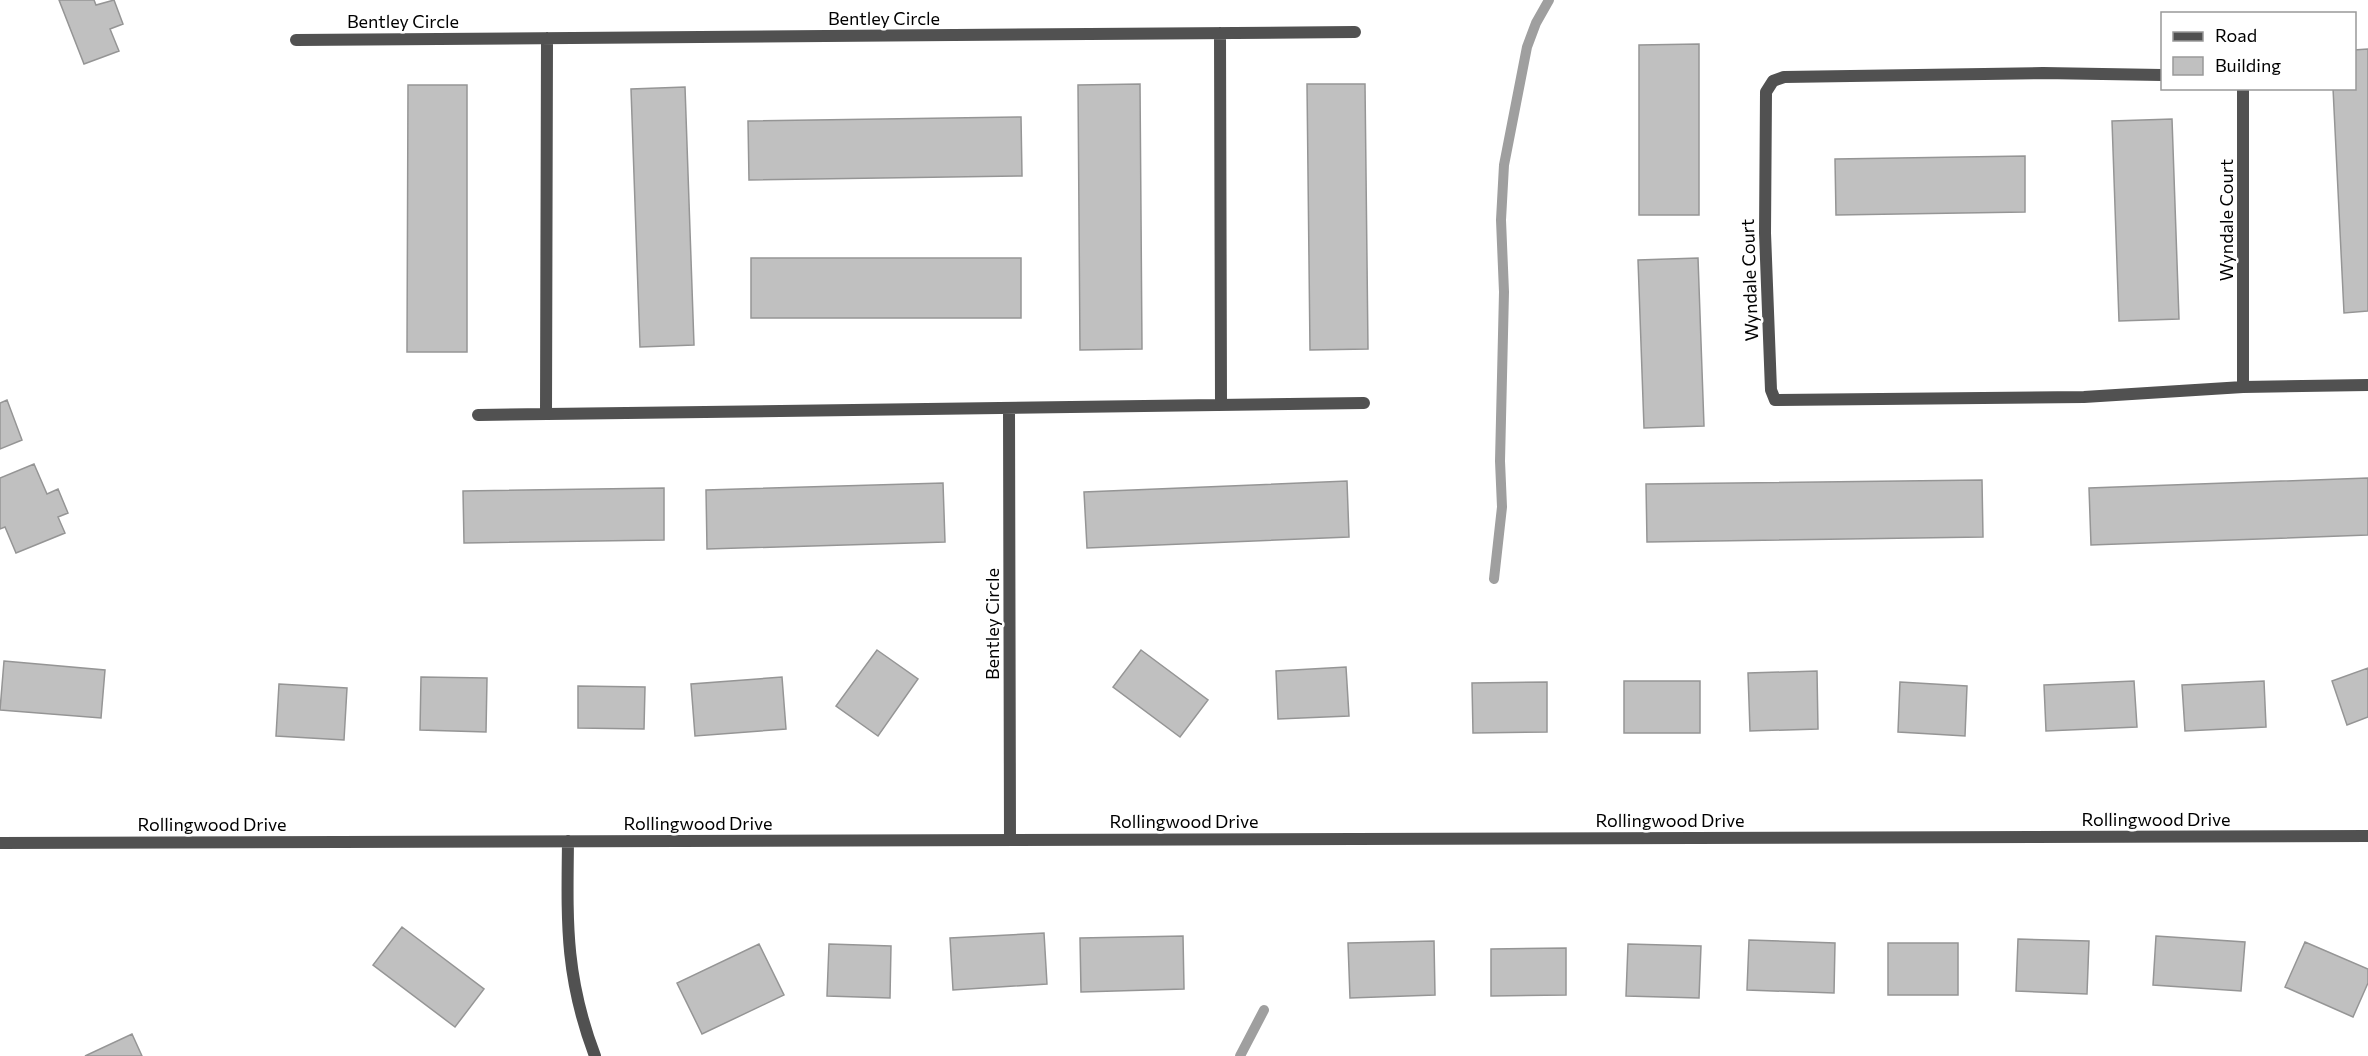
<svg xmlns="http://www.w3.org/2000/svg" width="2368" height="1056" viewBox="0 0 2368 1056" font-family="Commissioner,sans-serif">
	<rect width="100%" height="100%" fill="#fff"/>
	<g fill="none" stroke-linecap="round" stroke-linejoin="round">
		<!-- stream -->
		<path stroke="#9f9f9f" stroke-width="10" d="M 1494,579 L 1502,507 L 1500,461 L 1504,292 L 1501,220 L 1504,165 L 1527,47 L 1536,23 L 1549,0
			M 1240,1056 L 1264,1010"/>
	</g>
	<!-- building -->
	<path fill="#c0c0c0" stroke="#959595" stroke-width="1.5" d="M 59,0 L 94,0 L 96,5 L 114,0 L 123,24 L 110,29 L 119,51 L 84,64 Z
		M 1699,44 L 1699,215 L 1639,215 L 1639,45 Z
		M 2368,49 L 2368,311 L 2344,313 L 2333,88 L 2354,88 L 2354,50 Z
		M 1140,84 L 1142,349 L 1080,350 L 1078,85 Z
		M 1307,84 L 1365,84 L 1368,349 L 1310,350 Z
		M 408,85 L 467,85 L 467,352 L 407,352 Z
		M 685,87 L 694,345 L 640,347 L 631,89 Z
		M 1021,117 L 1022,176 L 749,180 L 748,121 Z
		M 2172,119 L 2179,319 L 2119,321 L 2112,121 Z
		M 2025,156 L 2025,212 L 1836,215 L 1835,159 Z
		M 751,258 L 1021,258 L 1021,318 L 751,318 Z
		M 1698,258 L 1704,426 L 1644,428 L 1638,260 Z
		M 7,400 L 22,440 L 0,449 L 0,403 Z
		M 34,464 L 47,494 L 58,489 L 68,513 L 58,517 L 65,533 L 16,553 L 5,527 L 0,529 L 0,478 Z
		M 2368,478 L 2368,535 L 2091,545 L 2089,488 Z
		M 1982,480 L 1983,537 L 1647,542 L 1646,484 Z
		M 1347,481 L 1349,537 L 1087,548 L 1084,492 Z
		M 943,483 L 945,542 L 707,549 L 706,490 Z
		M 664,488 L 664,540 L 464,543 L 463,491 Z
		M 877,650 L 918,679 L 878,736 L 836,706 Z
		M 1141,650 L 1208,700 L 1180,737 L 1113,687 Z
		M 4,661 L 105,670 L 101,718 L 0,710 Z
		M 1346,667 L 1349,716 L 1278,719 L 1276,671 Z
		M 2368,668 L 2368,717 L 2347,725 L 2332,681 Z
		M 1817,671 L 1818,729 L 1750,731 L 1748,673 Z
		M 421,677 L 487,678 L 486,732 L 420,730 Z
		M 782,677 L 786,729 L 695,736 L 691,684 Z
		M 1624,681 L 1700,681 L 1700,733 L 1624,733 Z
		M 2134,681 L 2137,727 L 2046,731 L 2044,685 Z
		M 2264,681 L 2266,727 L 2185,731 L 2182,685 Z
		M 1547,682 L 1547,732 L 1473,733 L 1472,683 Z
		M 1900,682 L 1967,686 L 1965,736 L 1898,732 Z
		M 279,684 L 347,688 L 344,740 L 276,736 Z
		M 578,686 L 645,687 L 644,729 L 578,728 Z
		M 402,927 L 484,989 L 455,1027 L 373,965 Z
		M 1044,933 L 1047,984 L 953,990 L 950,938 Z
		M 1183,936 L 1184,989 L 1081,992 L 1080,938 Z
		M 2156,936 L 2245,942 L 2241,991 L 2153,985 Z
		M 2018,939 L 2089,941 L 2087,994 L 2016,991 Z
		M 1749,940 L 1835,943 L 1834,993 L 1747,990 Z
		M 1434,941 L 1435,995 L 1350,998 L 1348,943 Z
		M 2305,942 L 2368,969 L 2368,983 L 2353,1017 L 2285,987 Z
		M 1888,943 L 1958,943 L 1958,995 L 1888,995 Z
		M 759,944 L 784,995 L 702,1034 L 677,983 Z
		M 829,944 L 891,946 L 890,998 L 827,996 Z
		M 1628,944 L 1701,946 L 1699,998 L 1626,996 Z
		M 1566,948 L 1566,995 L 1491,996 L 1491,949 Z
		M 132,1034 L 142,1056 L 85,1056 Z"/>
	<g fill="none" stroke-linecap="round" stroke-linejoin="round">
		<!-- minor -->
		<path stroke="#515151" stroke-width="12" d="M 1220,33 L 1221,405
			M 296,40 L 1355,32
			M 2162,75 L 2043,73 L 1784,77 L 1773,81 L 1766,92 L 1765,233 L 1771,390 L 1775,400 L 2084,397 L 2243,387 L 2243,88
			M 2243,387 L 2368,385
			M 1009,408 L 1010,840
			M 546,414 L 547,38
			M 478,415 L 1364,403
			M 568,841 C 567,923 565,977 595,1056
			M 0,843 L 2368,836"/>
	</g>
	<g text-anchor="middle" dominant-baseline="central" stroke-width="5" stroke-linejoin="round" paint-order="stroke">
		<!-- street labels -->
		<g font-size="18" fill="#000" stroke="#fff">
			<text x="884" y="18">Bentley Circle</text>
			<text x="403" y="21">Bentley Circle</text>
			<text transform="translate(2226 220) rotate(-90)">Wyndale Court</text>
			<text transform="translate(1749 280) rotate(-92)">Wyndale Court</text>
			<text transform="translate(992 624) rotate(-90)">Bentley Circle</text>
			<text x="2156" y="819">Rollingwood Drive</text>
			<text x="1670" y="820">Rollingwood Drive</text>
			<text x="1184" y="821">Rollingwood Drive</text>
			<text x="698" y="823">Rollingwood Drive</text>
			<text x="212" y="824">Rollingwood Drive</text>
		</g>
	</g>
	<!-- legend -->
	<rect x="2161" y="12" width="195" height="78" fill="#ffffff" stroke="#999999" stroke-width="1.5"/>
	<rect x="2173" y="32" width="30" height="9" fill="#515151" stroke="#999999" stroke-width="1.5"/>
	<text x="2215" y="42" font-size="18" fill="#000000">Road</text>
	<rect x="2173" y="57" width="30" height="18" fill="#c0c0c0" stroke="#999999" stroke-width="1.5"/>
	<text x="2215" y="72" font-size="18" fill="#000000">Building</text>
</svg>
